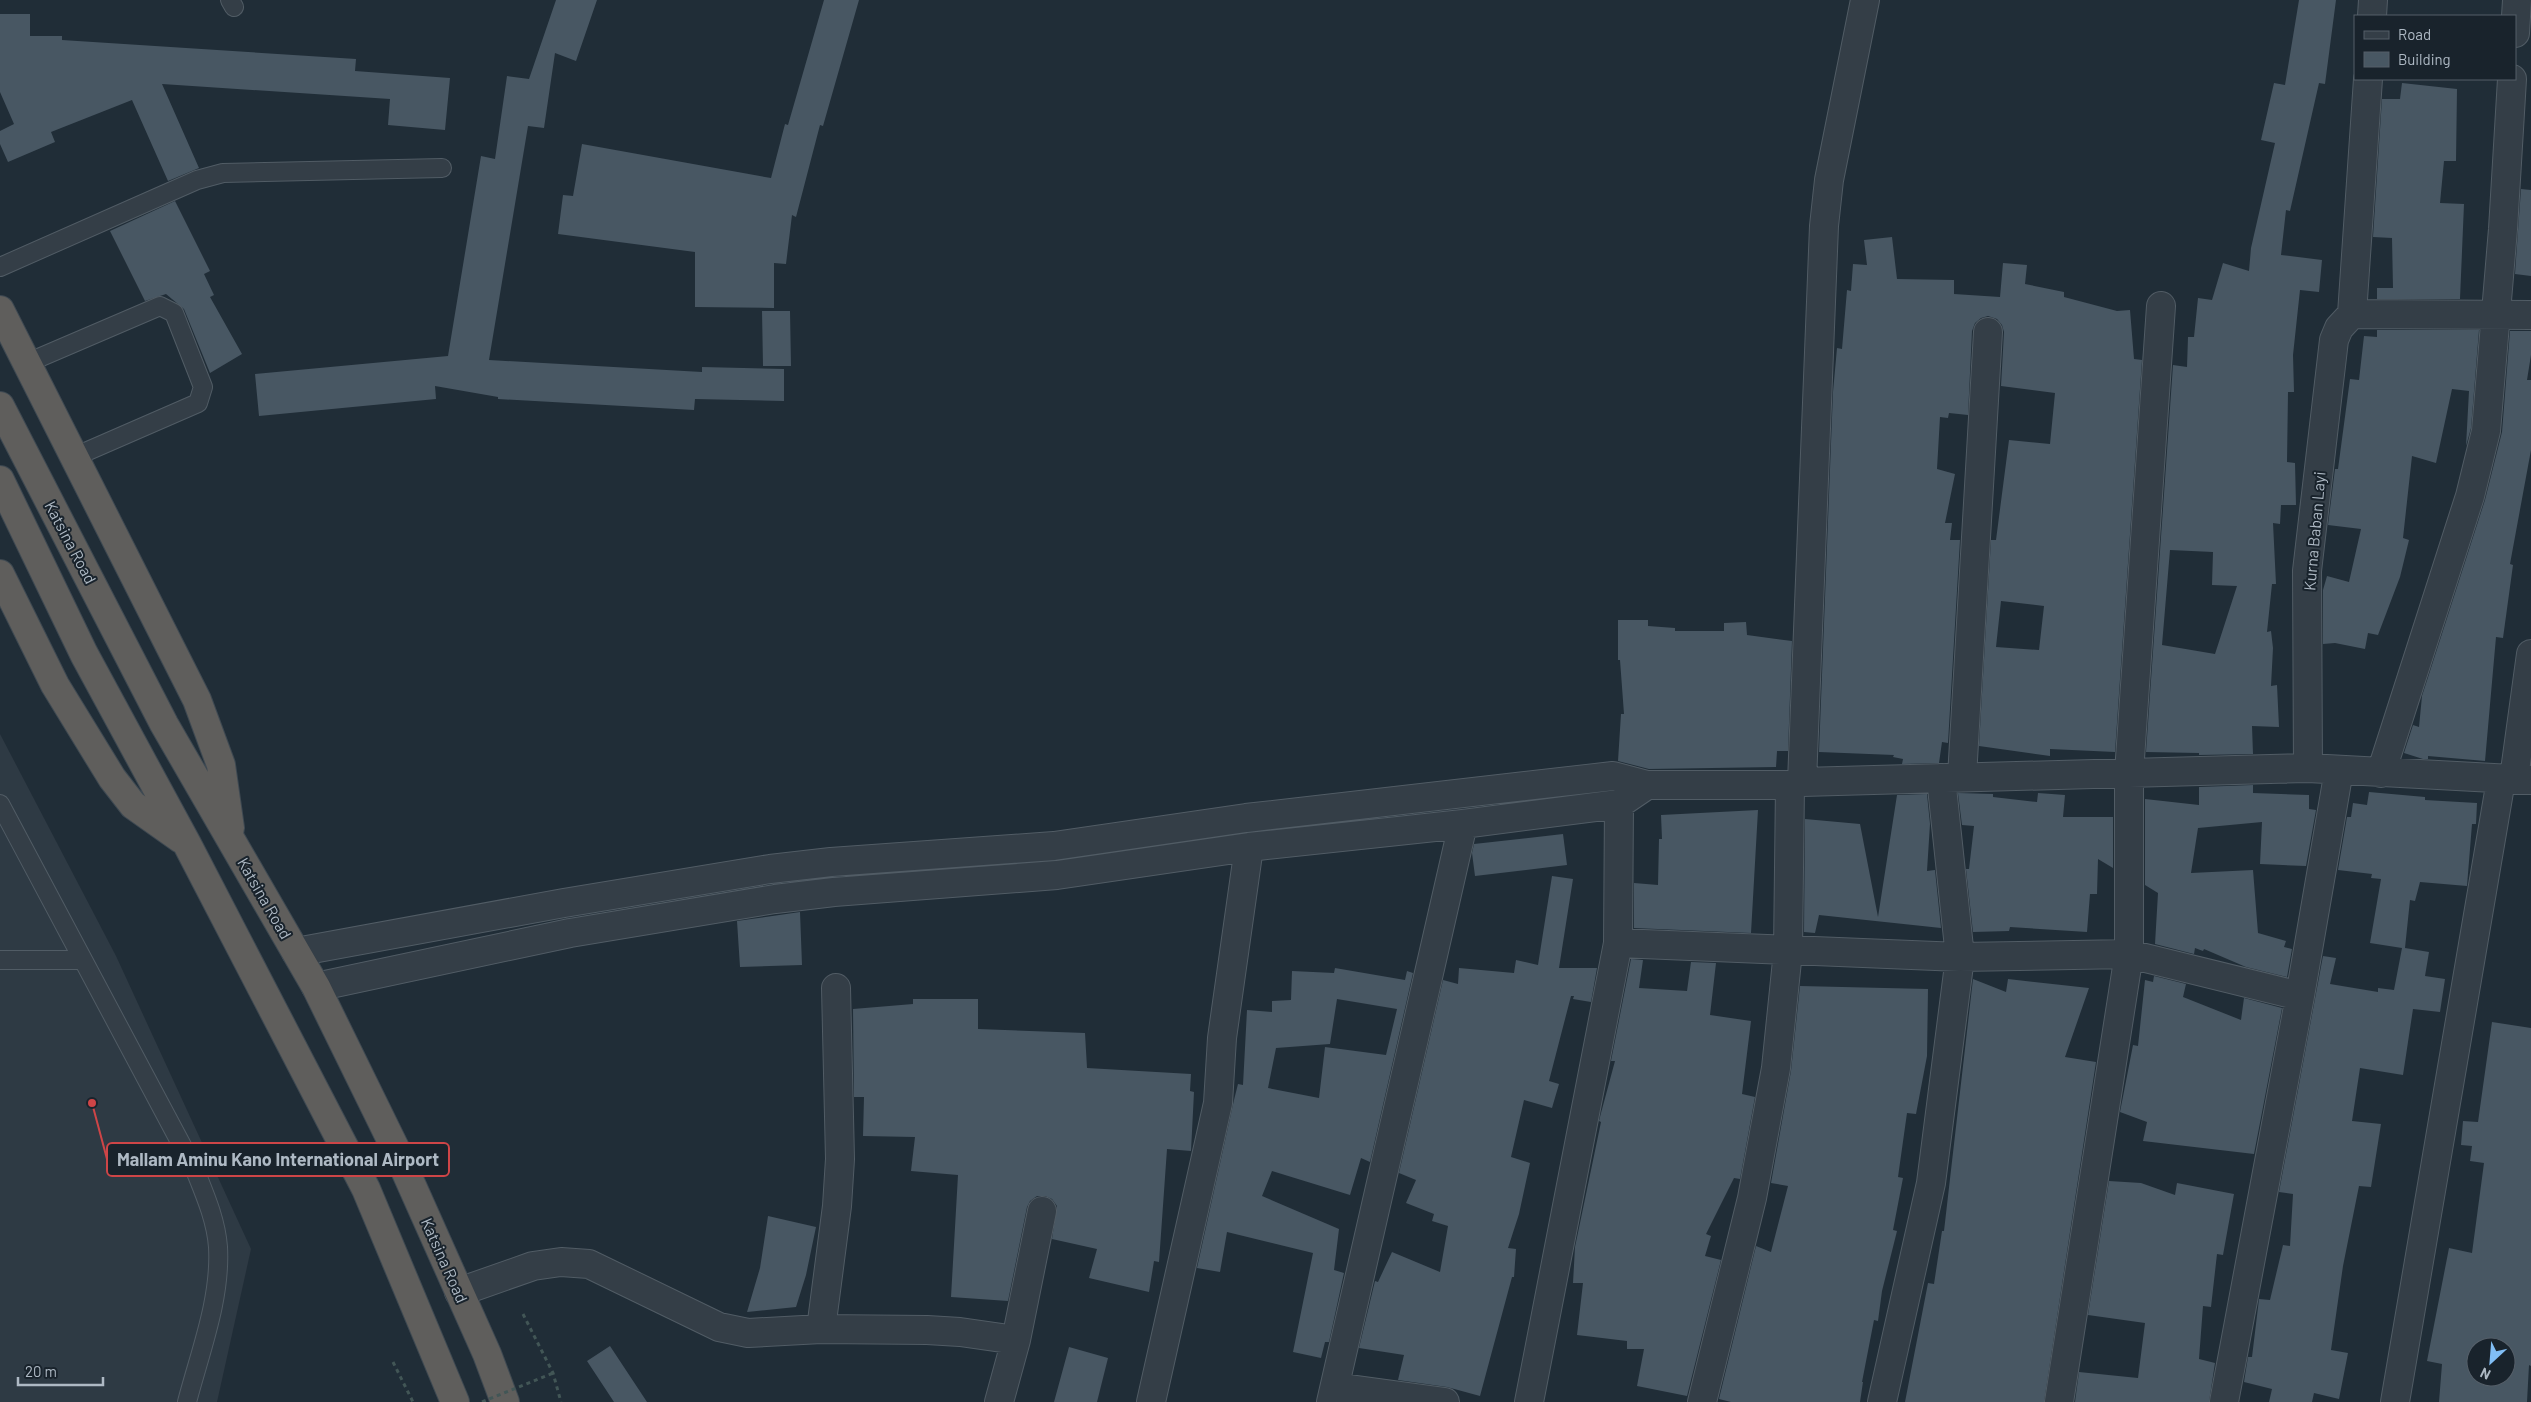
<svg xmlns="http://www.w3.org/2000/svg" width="2531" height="1402" viewBox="0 0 2531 1402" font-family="Barlow,sans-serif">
	<rect width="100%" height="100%" fill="#202d37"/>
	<!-- airport -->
	<path fill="#2e3a44" d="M 0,734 L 116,956 L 251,1249 L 217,1402 L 0,1402 Z"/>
	<!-- building -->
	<path fill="#485763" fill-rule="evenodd" d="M 556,0 L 597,0 L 576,61 L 555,53 L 544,128 L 528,126 L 489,360 L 702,372 L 702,367 L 784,369 L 784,401 L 695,399 L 694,410 L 498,399 L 498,397 L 435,386 L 436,399 L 259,416 L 255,374 L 448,356 L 481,156 L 495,159 L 507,76 L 529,79 Z
		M 824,0 L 859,0 L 823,126 L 820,125 L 796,217 L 792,215 L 786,264 L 774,263 L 774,308 L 695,307 L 695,252 L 558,234 L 563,195 L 573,196 L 582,144 L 771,178 L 785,124 L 788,125 Z
		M 2299,0 L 2336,0 L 2325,84 L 2319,83 L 2290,211 L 2286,210 L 2281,255 L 2322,260 L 2319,292 L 2300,290 L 2293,355 L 2294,392 L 2288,392 L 2287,462 L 2295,463 L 2296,505 L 2281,505 L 2280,524 L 2273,523 L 2276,584 L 2272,584 L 2267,632 L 2271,631 L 2273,648 L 2271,686 L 2277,685 L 2279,727 L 2252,726 L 2253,754 L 2199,755 L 2199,753 L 2146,752 L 2173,365 L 2187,367 L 2188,337 L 2194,337 L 2198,298 L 2212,300 L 2223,263 L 2249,271 L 2251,248 L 2275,143 L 2261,140 L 2274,83 L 2285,85 ZM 2170,550 L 2213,552 L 2212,585 L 2237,586 L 2215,654 L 2162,645 Z
		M 0,14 L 30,14 L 30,36 L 62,36 L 62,40 L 356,59 L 355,71 L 450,78 L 445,130 L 388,125 L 390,99 L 162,84 L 199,168 L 168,181 L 132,100 L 51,132 L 55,142 L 8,162 L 0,144 L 0,131 L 14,124 L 0,92 Z
		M 2402,83 L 2457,89 L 2456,161 L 2444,161 L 2440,203 L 2464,204 L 2460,299 L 2377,299 L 2377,288 L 2393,288 L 2392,238 L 2373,237 L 2382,99 L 2400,99 Z
		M 2521,189 L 2531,190 L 2531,276 L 2515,274 Z
		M 175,201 L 210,271 L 204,274 L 214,295 L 210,297 L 242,354 L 210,373 L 184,309 L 166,294 L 145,301 L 110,231 Z
		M 1892,237 L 1897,279 L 1954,280 L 1954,294 L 2000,297 L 2003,263 L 2027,265 L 2025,284 L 2064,292 L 2064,297 L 2117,311 L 2130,310 L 2134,359 L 2142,360 L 2115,752 L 2050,749 L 2050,756 L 1979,746 L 1991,540 L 1996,540 L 2009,440 L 2050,444 L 2055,393 L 2001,386 L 2004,332 L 2002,325 L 1997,319 L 1988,316 L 1981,318 L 1975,323 L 1972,331 L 1968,415 L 1949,413 L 1948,418 L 1940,417 L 1937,469 L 1955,474 L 1945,523 L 1952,523 L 1950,540 L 1960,540 L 1948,743 L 1942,742 L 1939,763 L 1902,764 L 1903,759 L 1893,757 L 1894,755 L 1819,752 L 1833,392 L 1837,348 L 1842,349 L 1847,290 L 1851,291 L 1853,264 L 1867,265 L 1864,240 ZM 2001,601 L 2044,606 L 2039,650 L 1996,647 Z
		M 762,311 L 790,311 L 791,366 L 763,366 Z
		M 2377,330 L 2479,330 L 2471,428 L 2466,446 L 2469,391 L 2452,389 L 2436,463 L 2412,456 L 2403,538 L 2409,540 L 2400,577 L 2378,635 L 2368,633 L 2365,649 L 2335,643 L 2323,644 L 2323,590 L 2327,576 L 2349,582 L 2361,529 L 2328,525 L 2335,469 L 2338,469 L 2350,379 L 2359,380 L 2364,336 L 2377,337 Z
		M 2510,331 L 2531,331 L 2531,355 L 2527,380 L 2531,380 L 2531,450 L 2510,564 L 2513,565 L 2503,638 L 2496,637 L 2485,761 L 2428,756 L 2428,759 L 2423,759 L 2404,753 L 2413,725 L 2419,727 L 2422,696 L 2485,500 L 2502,432 Z
		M 1618,620 L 1648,620 L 1648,626 L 1675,628 L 1675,631 L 1724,631 L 1724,623 L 1746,622 L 1747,635 L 1792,641 L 1788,751 L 1777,751 L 1776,767 L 1649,769 L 1618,761 L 1621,714 L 1624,714 L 1620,660 L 1618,660 Z
		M 2253,785 L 2253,793 L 2309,795 L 2309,809 L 2316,810 L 2306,866 L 2260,864 L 2262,822 L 2198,828 L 2191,873 L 2253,870 L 2258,933 L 2286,941 L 2284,947 L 2292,949 L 2287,977 L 2246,967 L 2204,949 L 2203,951 L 2195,948 L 2194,954 L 2155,944 L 2158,893 L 2145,885 L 2145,799 L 2199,805 L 2199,787 Z
		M 2369,792 L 2425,797 L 2425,800 L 2477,803 L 2476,824 L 2472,824 L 2467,886 L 2420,882 L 2415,901 L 2410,900 L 2405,948 L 2429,952 L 2425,976 L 2445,979 L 2440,1012 L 2413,1009 L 2403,1075 L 2360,1068 L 2352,1121 L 2381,1124 L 2371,1187 L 2359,1186 L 2343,1266 L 2331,1350 L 2348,1353 L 2339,1399 L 2314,1393 L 2312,1402 L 2269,1402 L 2272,1389 L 2244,1382 L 2248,1357 L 2252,1357 L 2259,1299 L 2270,1300 L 2283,1245 L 2290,1246 L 2293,1194 L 2279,1192 L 2323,956 L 2336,958 L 2330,984 L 2378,992 L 2378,988 L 2394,990 L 2402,948 L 2370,943 L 2381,879 L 2371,878 L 2372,874 L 2338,870 L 2347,817 L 2351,817 L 2353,803 L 2367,805 Z
		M 1958,793 L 1993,794 L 1993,797 L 2037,802 L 2038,793 L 2065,795 L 2063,817 L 2113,817 L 2113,868 L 2098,859 L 2097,894 L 2090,894 L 2087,932 L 2010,927 L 2009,931 L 1973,932 L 1966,869 L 1969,869 L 1974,826 L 1962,825 Z
		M 1927,794 L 1930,824 L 1927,871 L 1935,870 L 1941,928 L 1819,915 L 1815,933 L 1804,932 L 1805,819 L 1860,824 L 1878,917 L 1897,795 Z
		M 1758,810 L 1751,933 L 1634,928 L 1634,883 L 1658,885 L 1659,839 L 1662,839 L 1661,815 Z
		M 1563,834 L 1567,865 L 1475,876 L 1472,853 L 1474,844 Z
		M 1552,876 L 1573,879 L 1559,968 L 1597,968 L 1591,1002 L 1573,999 L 1574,996 L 1571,996 L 1549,1081 L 1559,1084 L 1552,1108 L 1524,1100 L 1511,1157 L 1530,1163 L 1519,1214 L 1508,1248 L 1516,1249 L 1514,1277 L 1512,1277 L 1480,1396 L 1447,1387 L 1398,1380 L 1404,1355 L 1359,1348 L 1375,1281 L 1378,1282 L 1392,1252 L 1440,1272 L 1448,1226 L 1432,1221 L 1434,1214 L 1406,1203 L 1416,1180 L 1399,1173 L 1443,980 L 1458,984 L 1459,968 L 1514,973 L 1516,960 L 1538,965 Z
		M 800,912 L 802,965 L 740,967 L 737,921 Z
		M 1631,959 L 1643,960 L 1639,988 L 1687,991 L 1691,962 L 1716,963 L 1710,1015 L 1751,1021 L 1742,1094 L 1755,1097 L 1740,1179 L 1734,1178 L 1706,1234 L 1711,1236 L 1705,1256 L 1721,1260 L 1687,1396 L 1637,1386 L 1644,1349 L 1627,1349 L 1627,1341 L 1577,1335 L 1583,1283 L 1573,1283 L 1575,1247 L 1601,1122 L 1599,1121 L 1601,1113 L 1615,1061 L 1611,1061 Z
		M 1335,968 L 1405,980 L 1407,971 L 1413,973 L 1370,1162 L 1361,1158 L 1350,1195 L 1272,1171 L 1262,1196 L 1339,1229 L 1334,1270 L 1344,1273 L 1329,1342 L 1325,1342 L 1321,1358 L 1293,1352 L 1313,1253 L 1227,1232 L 1220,1272 L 1197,1268 L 1234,1100 L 1238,1084 L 1243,1085 L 1247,1010 L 1272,1012 L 1272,1001 L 1291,1000 L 1292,971 L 1334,973 ZM 1337,999 L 1397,1009 L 1386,1055 L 1325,1047 L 1319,1098 L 1268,1088 L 1276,1048 L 1330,1044 Z
		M 2154,976 L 2186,984 L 2183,997 L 2241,1020 L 2244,998 L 2282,1008 L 2254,1154 L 2143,1141 L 2147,1122 L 2120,1112 L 2133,1045 L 2138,1046 L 2145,980 L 2153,982 Z
		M 1973,979 L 2006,992 L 2008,979 L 2089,988 L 2065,1057 L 2096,1062 L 2044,1402 L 1905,1402 L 1928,1283 L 1934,1284 L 1942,1231 L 1944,1231 Z
		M 1800,986 L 1928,989 L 1927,1056 L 1916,1114 L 1907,1113 L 1898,1177 L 1903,1178 L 1893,1230 L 1897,1231 L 1882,1291 L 1878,1321 L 1874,1320 L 1862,1382 L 1863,1382 L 1860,1402 L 1731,1402 L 1719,1399 L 1756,1246 L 1771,1252 L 1788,1186 L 1771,1183 L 1791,1071 Z
		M 913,999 L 978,999 L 978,1029 L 1085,1033 L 1087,1068 L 1191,1074 L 1190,1091 L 1194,1092 L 1191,1151 L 1167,1149 L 1159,1262 L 1154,1261 L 1149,1292 L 1089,1278 L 1097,1249 L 1052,1239 L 1057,1206 L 1052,1199 L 1045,1196 L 1037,1196 L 1030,1201 L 1027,1207 L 1008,1301 L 951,1297 L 958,1175 L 911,1171 L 915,1137 L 863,1136 L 864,1097 L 854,1097 L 853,1009 L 913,1004 Z
		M 2492,1022 L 2531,1028 L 2531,1366 L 2529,1365 L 2527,1402 L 2439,1402 L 2442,1364 L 2427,1361 L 2449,1248 L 2472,1253 L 2484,1163 L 2470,1161 L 2472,1146 L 2461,1145 L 2463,1121 L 2478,1122 ZM 2476,1347 L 2506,1347 L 2506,1377 L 2476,1377 Z
		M 2109,1181 L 2141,1183 L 2175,1195 L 2177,1183 L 2234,1194 L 2223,1255 L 2217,1254 L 2211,1307 L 2203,1306 L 2199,1359 L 2215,1363 L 2209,1402 L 2075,1402 L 2079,1372 L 2138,1378 L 2145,1323 L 2088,1315 Z
		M 768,1216 L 816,1227 L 806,1275 L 796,1307 L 747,1312 L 760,1268 Z
		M 610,1346 L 647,1402 L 614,1402 L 587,1361 Z
		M 1069,1347 L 1108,1358 L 1097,1402 L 1054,1402 Z"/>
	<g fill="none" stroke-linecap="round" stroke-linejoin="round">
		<!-- service casing -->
		<g stroke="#515c65" stroke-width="20">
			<path id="service" d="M 230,0 L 234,7
				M 0,267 L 197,180 L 223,173 L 442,168
				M 27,363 L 160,306 L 174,313 L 203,387 L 198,403 L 74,457
				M 0,804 L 195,1170 C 205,1195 216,1220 218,1247 C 221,1299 200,1352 187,1402
				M 0,960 L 83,960"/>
		</g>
		<!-- minor casing -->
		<g stroke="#515c65" stroke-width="30">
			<path id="minor" d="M 2372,16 L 2373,0
				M 2515,33 L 2517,0
				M 2352,314 L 2531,315
				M 2308,768 L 2307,571 L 2334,340 L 2339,328 L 2352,314 L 2368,79
				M 2381,773 L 2470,496 L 2486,431 L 2503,229 L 2512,79
				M 1962,777 L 1988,332
				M 2514,778 L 2531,654
				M 1802,782 L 1824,226 L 1829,180 L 1865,0
				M 1618,943 L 1960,957 L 2129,954 L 2300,996
				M 296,952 L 564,903 L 770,869 L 831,862 L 1054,846 L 1246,818 L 1613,776 L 1647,785 L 1790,785 L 1802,782 L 2308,768 L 2531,780
				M 316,987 L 570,933 L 775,899 L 834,892 L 1057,875 L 1249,847 L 1463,824 L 1619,804 L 1647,785
				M 459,1292 L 533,1266 L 561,1262 L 589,1264 L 719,1327 L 748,1333 L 821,1329 L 927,1330 L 960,1332 L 1016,1340
				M 821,1329 L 837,1206 L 840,1159 L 836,988
				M 1335,1387 L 1445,1402
				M 999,1402 L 1016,1340 L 1042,1211
				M 1151,1402 L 1218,1103 L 1222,1038 L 1249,847
				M 1331,1402 L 1463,824
				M 1529,1402 L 1618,943 L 1619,804
				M 1702,1402 L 1752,1198 L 1776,1068 L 1788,951 L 1790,785
				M 1882,1402 L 1931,1183 L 1960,957 L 1941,778
				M 2059,1402 L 2129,954 L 2129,773 L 2161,306
				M 2224,1402 L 2300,996 L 2339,770
				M 2395,1402 L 2501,780"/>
		</g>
		<!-- trunk casing -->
		<g stroke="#3e4952" stroke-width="30">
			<path id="trunk" d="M 0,310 L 197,700 L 221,765 L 230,828
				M 0,406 L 164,724 L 316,987 L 396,1150 L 487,1354 L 505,1402
				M 0,480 L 84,654 L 187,844 L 366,1189 L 455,1402
				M 0,574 L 55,685 L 112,778 L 133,805 L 181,839"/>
		</g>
		<!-- path -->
		<path stroke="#425656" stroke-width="3" stroke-dasharray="4 4" stroke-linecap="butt" d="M 523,1314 L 553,1373 L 561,1402
			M 393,1362 L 413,1402"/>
		<!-- service -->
		<use href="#service" stroke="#343e47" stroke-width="18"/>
		<!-- minor -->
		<use href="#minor" stroke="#343e47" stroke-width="28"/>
		<!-- trunk -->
		<use href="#trunk" stroke="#5f5e5c" stroke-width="28"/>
		<!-- path-bridge -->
		<path stroke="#425656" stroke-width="3" stroke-dasharray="4 4" stroke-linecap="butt" d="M 482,1402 L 553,1373"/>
	</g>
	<g text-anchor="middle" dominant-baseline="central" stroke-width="4" stroke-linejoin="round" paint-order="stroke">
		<!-- street labels -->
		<g font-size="16" fill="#aeb9c4" stroke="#19232c">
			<text transform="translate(2314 531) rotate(-85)">Kurna Baban Layi</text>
			<text transform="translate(71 542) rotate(62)">Katsina Road</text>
			<text transform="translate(265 898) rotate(60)">Katsina Road</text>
			<text transform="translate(445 1260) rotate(66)">Katsina Road</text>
		</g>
	</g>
	<!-- callouts -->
	<path fill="none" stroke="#ce4547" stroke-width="2" d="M92 1103L107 1159"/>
	<circle fill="#ce4547" stroke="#19232c" stroke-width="2" cx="92" cy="1103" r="5"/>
	<rect fill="#19232c" stroke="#ce4547" stroke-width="2" x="107" y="1143" width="342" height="33" rx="5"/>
	<g font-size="18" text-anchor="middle" font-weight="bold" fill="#aeb9c4">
		<text x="278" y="1166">Mallam Aminu Kano International Airport</text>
	</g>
	<!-- legend -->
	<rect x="2354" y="15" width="162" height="65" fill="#19232c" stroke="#555f69"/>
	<rect x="2364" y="31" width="25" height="8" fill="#343e47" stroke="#555f69"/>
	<text x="2398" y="40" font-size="15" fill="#aeb9c4">Road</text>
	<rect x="2364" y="52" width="25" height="15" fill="#485763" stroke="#555f69"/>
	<text x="2398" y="65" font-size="15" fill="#aeb9c4">Building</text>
	<!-- north arrow -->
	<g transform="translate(2491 1362) rotate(206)"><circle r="24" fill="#19232c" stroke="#555f69"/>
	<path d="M0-4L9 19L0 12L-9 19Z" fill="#81bef5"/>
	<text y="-8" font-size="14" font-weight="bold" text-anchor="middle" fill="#aeb9c4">N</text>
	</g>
	<!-- scale -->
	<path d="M18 1377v8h85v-8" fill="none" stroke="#aeb9c4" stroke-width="2.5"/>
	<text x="25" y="1377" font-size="15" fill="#aeb9c4" stroke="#19232c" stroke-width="4" paint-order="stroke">20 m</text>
</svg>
